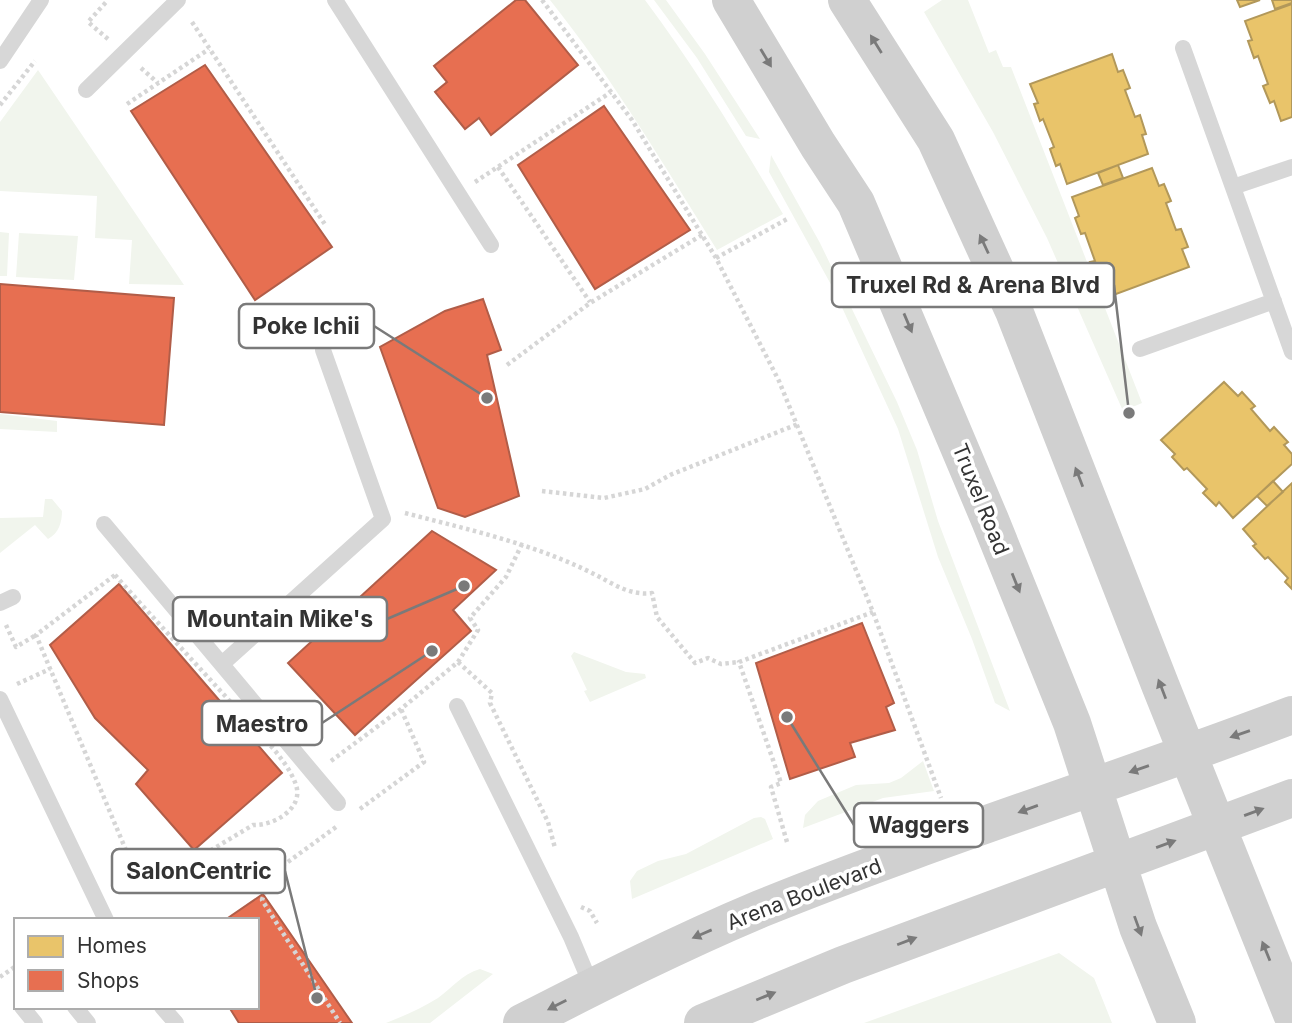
<svg xmlns="http://www.w3.org/2000/svg" width="1292" height="1023" viewBox="0 0 1292 1023" font-family="Inter,sans-serif">
	<rect width="100%" height="100%" fill="#fff"/>
	<!-- green -->
	<path fill="#f1f5ed" d="M 550,0 L 645,0 C 696,68 740,141 783,214 L 717,250 C 664,165 613,79 550,0 Z
		M 654,0 L 666,0 L 705,54 L 760,139 L 746,136 L 697,58 Z
		M 942,0 L 968,0 L 989,53 L 996,50 L 1003,67 L 1011,67 L 1142,403 L 1123,411 L 1047,238 L 993,132 L 924,12 Z
		M 38,70 L 184,285 L 129,284 L 132,240 L 95,238 L 97,196 L 0,191 L 0,122 Z
		M 771,155 L 820,243 L 897,402 L 917,450 L 938,521 L 1010,711 L 995,703 L 972,639 L 938,557 L 898,429 L 834,290 L 769,172 Z
		M 0,232 L 9,233 L 7,276 L 0,276 Z
		M 19,233 L 78,236 L 74,280 L 16,277 Z
		M 0,414 L 57,421 L 57,432 L 0,429 Z
		M 45,499 L 52,499 L 62,511 C 62,522 59,533 48,539 L 35,525 L 0,553 L 0,518 L 43,517 Z
		M 574,652 L 626,672 L 645,674 L 646,678 L 590,702 L 584,691 L 587,690 L 571,656 Z
		M 923,761 L 934,791 L 883,798 L 803,828 L 805,815 L 818,801 L 856,785 L 889,783 L 901,778 Z
		M 761,817 L 765,819 L 773,839 L 632,899 L 630,881 L 637,871 L 658,861 L 686,854 L 754,818 Z
		M 1059,953 L 1094,978 L 1112,1023 L 864,1023 Z
		M 480,969 L 493,974 L 430,1023 L 386,1023 C 404,1016 422,1008 438,998 C 452,988 462,974 480,969 Z"/>
	<!-- homes -->
	<path fill="#e9c46a" stroke="#b2985a" stroke-width="2" d="M 1237,0 L 1260,0 L 1240,7 Z
		M 1272,0 L 1292,0 L 1292,3 L 1275,9 Z
		M 1292,4 L 1292,117 L 1281,121 L 1274,101 L 1270,103 L 1263,86 L 1268,84 L 1258,56 L 1254,58 L 1248,41 L 1252,40 L 1245,21 Z
		M 1112,54 L 1118,72 L 1123,70 L 1130,88 L 1125,90 L 1135,117 L 1140,115 L 1146,134 L 1142,135 L 1148,154 L 1067,184 L 1060,164 L 1056,166 L 1050,149 L 1054,147 L 1043,119 L 1040,121 L 1034,104 L 1038,103 L 1030,84 Z
		M 1118,165 L 1123,178 L 1103,185 L 1098,173 Z
		M 1152,168 L 1159,186 L 1164,184 L 1171,201 L 1166,203 L 1176,230 L 1181,229 L 1188,247 L 1182,249 L 1189,267 L 1108,297 L 1101,277 L 1097,279 L 1090,262 L 1095,261 L 1085,233 L 1081,234 L 1075,218 L 1079,216 L 1072,197 Z
		M 1224,382 L 1238,396 L 1242,392 L 1255,406 L 1251,409 L 1270,431 L 1274,427 L 1288,442 L 1284,445 L 1292,454 L 1292,464 L 1233,518 L 1219,502 L 1216,506 L 1203,493 L 1207,489 L 1187,468 L 1184,470 L 1172,457 L 1175,454 L 1161,440 Z
		M 1273,481 L 1283,492 L 1267,506 L 1257,496 Z
		M 1292,483 L 1292,589 L 1285,582 L 1288,578 L 1268,557 L 1265,559 L 1253,546 L 1256,544 L 1243,529 Z"/>
	<!-- shops -->
	<path fill="#e76f51" stroke="#b15d48" stroke-width="2" d="M 516,0 L 525,0 L 578,65 L 491,135 L 479,118 L 465,129 L 435,92 L 447,82 L 434,66 Z
		M 205,65 L 332,247 L 255,300 L 131,111 Z
		M 604,106 L 690,230 L 595,289 L 518,165 Z
		M 0,284 L 174,298 L 164,425 L 0,412 Z
		M 483,299 L 501,350 L 487,355 L 519,496 L 465,517 L 438,508 L 380,347 L 445,311 Z
		M 432,531 L 496,570 L 453,610 L 471,631 L 355,735 L 288,663 Z
		M 119,584 L 282,773 L 194,850 L 136,784 L 148,770 L 95,718 L 50,645 Z
		M 862,623 L 894,703 L 886,707 L 895,730 L 850,743 L 855,757 L 790,779 L 756,663 Z
		M 263,894 L 352,1023 L 239,1023 L 229,1007 L 257,1007 L 257,920 L 225,920 Z"/>
	<g fill="none" stroke-linecap="round" stroke-linejoin="round">
		<!-- path -->
		<path stroke="#d6d6d6" stroke-width="4.5" stroke-dasharray="3.5 3.5" stroke-linecap="butt" d="M 542,0 L 632,120 L 716,258 L 779,381 L 873,612 L 941,798
			M 192,22 L 326,226
			M 108,39 L 88,22 L 108,0
			M 141,68 L 158,83
			M 127,104 L 209,49
			M 0,105 L 35,61
			M 498,167 L 590,302
			M 475,182 L 611,92
			M 716,258 L 789,218
			M 507,365 L 590,303 L 702,235
			M 542,491 L 604,498 L 645,489 L 670,475 L 798,424
			M 405,513 C 470,530 535,544 596,575 C 613,584 631,596 652,593 L 657,617 L 695,663 L 708,658 L 721,664 L 739,662
			M 115,575 C 155,620 196,664 237,709 C 255,730 287,758 296,785 C 304,809 273,826 253,825 L 143,891 L 36,635 Z
			M 6,625 L 16,647 L 36,635
			M 458,662 L 492,693 L 490,703 L 548,822 L 555,848
			M 17,684 L 50,669
			M 331,761 L 401,709 L 458,662 L 478,630 L 470,618 L 506,577 L 522,544
			M 360,809 L 424,762 L 401,709
			M 336,827 L 270,875 L 262,900 L 340,1023
			M 787,842 L 771,787 L 781,783 L 739,662 L 873,612
			M 581,907 L 590,911 L 597,923
			M 0,977 L 16,966"/>
		<!-- lane -->
		<path stroke="#d7d7d7" stroke-width="16" d="M 335,0 L 491,245
			M 1183,48 L 1292,352
			M 0,61 L 41,0
			M 86,90 L 178,0
			M 1233,187 L 1292,167
			M 1140,349 L 1274,301
			M 104,524 L 338,803
			M 0,603 L 13,597
			M 222,664 L 383,519 L 323,350
			M 0,699 L 106,920
			M 457,706 L 571,937 L 592,987
			M 22,1007 L 35,1023
			M 75,1007 L 88,1023
			M 162,1007 L 176,1023"/>
		<!-- secondary -->
		<path stroke="#d0d0d0" stroke-width="38" d="M 731,0 L 818,145 L 856,203 L 990,520 L 1072,723 L 1138,927 L 1177,1023
			M 847,0 L 936,140 L 1014,311 L 1161,687 L 1292,1014
			M 522,1023 C 600,983 679,943 760,909 C 935,838 1116,782 1292,715
			M 703,1023 L 843,965 L 1292,798"/>
	</g>
	<!-- one-way arrows -->
	<defs><path id="oneway-solid" d="M-6-.8H1V-3.2L6.5 0L1 3.2V.8H-6Z" transform="scale(1.75)"/></defs>
	<g fill="#7a7a7a">
		<use href="#oneway-solid" transform="translate(876 44) rotate(-122)"/>
		<use href="#oneway-solid" transform="translate(766 58) rotate(59)"/>
		<use href="#oneway-solid" transform="translate(984 244) rotate(-115)"/>
		<use href="#oneway-solid" transform="translate(908 323) rotate(67)"/>
		<use href="#oneway-solid" transform="translate(1079 477) rotate(-111)"/>
		<use href="#oneway-solid" transform="translate(1016 583) rotate(68)"/>
		<use href="#oneway-solid" transform="translate(1162 689) rotate(-111)"/>
		<use href="#oneway-solid" transform="translate(1240 734) rotate(161)"/>
		<use href="#oneway-solid" transform="translate(1139 769) rotate(161)"/>
		<use href="#oneway-solid" transform="translate(1028 809) rotate(160)"/>
		<use href="#oneway-solid" transform="translate(1254 812) rotate(-20)"/>
		<use href="#oneway-solid" transform="translate(1166 844) rotate(-20)"/>
		<use href="#oneway-solid" transform="translate(1138 926) rotate(70)"/>
		<use href="#oneway-solid" transform="translate(702 934) rotate(157)"/>
		<use href="#oneway-solid" transform="translate(907 941) rotate(-21)"/>
		<use href="#oneway-solid" transform="translate(1266 951) rotate(-112)"/>
		<use href="#oneway-solid" transform="translate(766 996) rotate(-22)"/>
		<use href="#oneway-solid" transform="translate(557 1005) rotate(153)"/>
	</g>
	<g text-anchor="middle" dominant-baseline="central" stroke-width="7" stroke-linejoin="round" paint-order="stroke">
		<!-- street labels -->
		<g font-size="21" fill="#333" stroke="#fff">
			<text transform="translate(981 499) rotate(68)">Truxel Road</text>
			<text transform="translate(804 894) rotate(-21)">Arena Boulevard</text>
		</g>
	</g>
	<!-- callouts -->
	<path fill="none" stroke="#7a7a7a" stroke-width="2.5" d="M1129 413L1114 285M487 398L374 326M464 586L387 619M432 651L322 723M787 717L854 825M317 998L285 871"/>
	<g fill="#7a7a7a" stroke="#fff" stroke-width="2.5">
		<circle cx="1129" cy="413" r="7"/>
		<circle cx="487" cy="398" r="7"/>
		<circle cx="464" cy="586" r="7"/>
		<circle cx="432" cy="651" r="7"/>
		<circle cx="787" cy="717" r="7"/>
		<circle cx="317" cy="998" r="7"/>
	</g>
	<g fill="#fff" stroke="#7a7a7a" stroke-width="2.5">
		<rect x="832" y="263" width="282" height="44" rx="7"/>
		<rect x="239" y="304" width="135" height="44" rx="7"/>
		<rect x="173" y="597" width="214" height="44" rx="7"/>
		<rect x="202" y="701" width="120" height="44" rx="7"/>
		<rect x="854" y="803" width="129" height="44" rx="7"/>
		<rect x="112" y="849" width="173" height="44" rx="7"/>
	</g>
	<g font-size="23" text-anchor="middle" font-weight="bold" fill="#333">
		<text x="973" y="293">Truxel Rd &amp; Arena Blvd</text>
		<text x="306" y="334">Poke Ichii</text>
		<text x="280" y="627">Mountain Mike's</text>
		<text x="262" y="732">Maestro</text>
		<text x="919" y="833">Waggers</text>
		<text x="199" y="879">SalonCentric</text>
	</g>
	<!-- legend -->
	<rect x="14" y="918" width="245" height="91" fill="#ffffff" stroke="#adadad" stroke-width="2"/>
	<rect x="28" y="936" width="35" height="21" fill="#e9c46a" stroke="#adadad" stroke-width="2"/>
	<text x="77" y="953" font-size="21" fill="#333333">Homes</text>
	<rect x="28" y="970" width="35" height="21" fill="#e76f51" stroke="#adadad" stroke-width="2"/>
	<text x="77" y="988" font-size="21" fill="#333333">Shops</text>
</svg>
